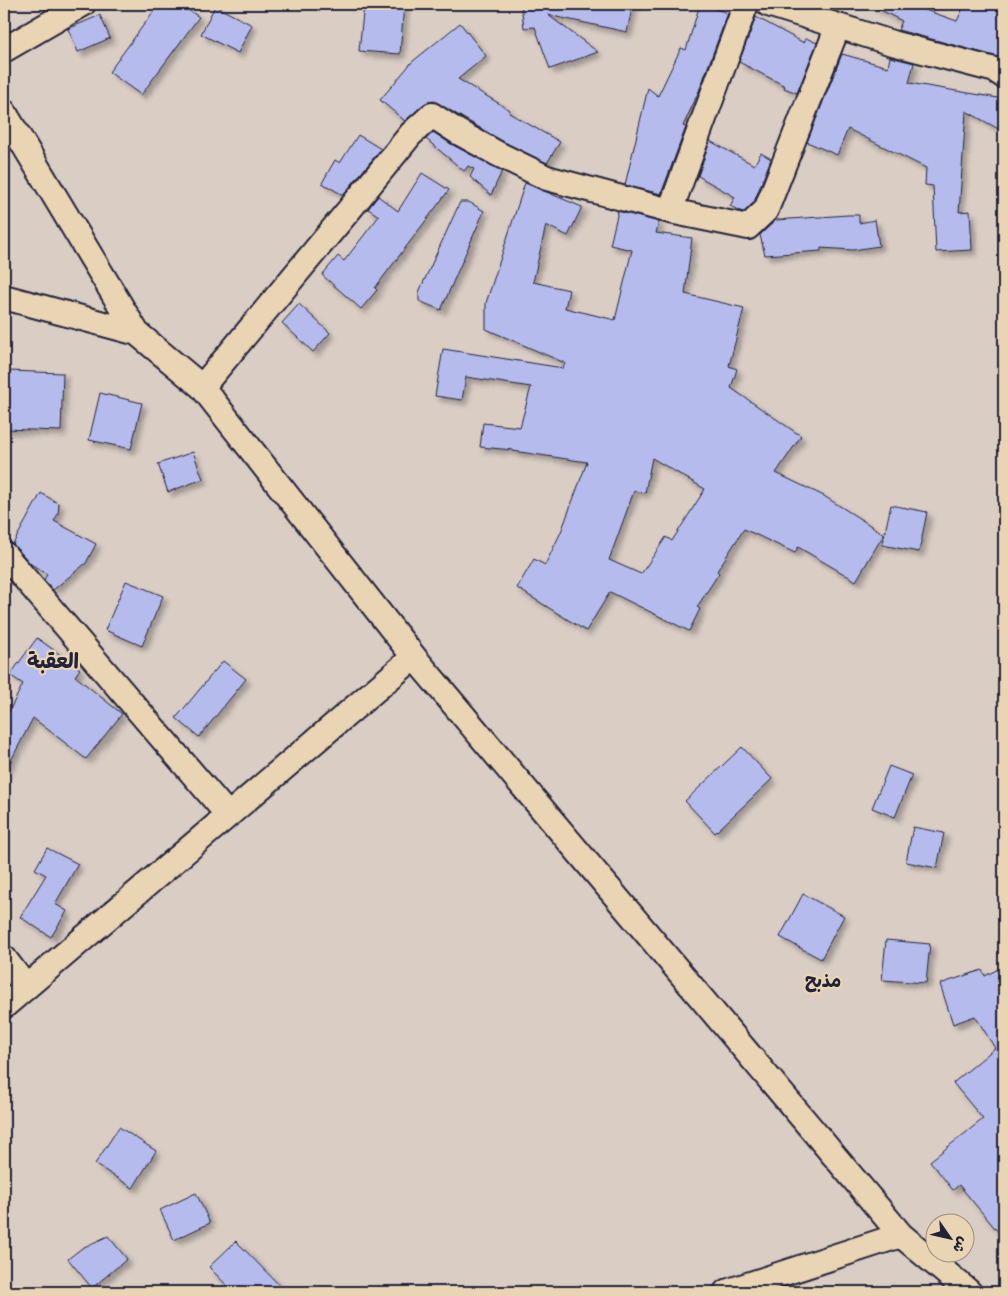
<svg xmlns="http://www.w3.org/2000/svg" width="1008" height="1296" viewBox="0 0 1008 1296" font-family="Dekko,'Playpen Sans Arabic',sans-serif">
	<defs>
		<filter id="shadow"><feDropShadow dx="4.5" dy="4.5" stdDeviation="2.5" flood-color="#0004"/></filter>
	</defs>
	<rect width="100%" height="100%" fill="#d9cdc4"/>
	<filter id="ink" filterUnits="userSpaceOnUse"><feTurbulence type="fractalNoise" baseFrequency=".02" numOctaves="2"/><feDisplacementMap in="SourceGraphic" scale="10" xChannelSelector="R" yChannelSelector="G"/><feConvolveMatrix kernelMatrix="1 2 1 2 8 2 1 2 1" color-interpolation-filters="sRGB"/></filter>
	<g filter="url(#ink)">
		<!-- building -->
		<path fill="#b5bced" stroke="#22223b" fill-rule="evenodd" filter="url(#shadow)" d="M 159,4 L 179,4 L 199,17 L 141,95 L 109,72 Z
			M 364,4 L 404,4 L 400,54 L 359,51 Z
			M 521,4 L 532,4 L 538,8 L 539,4 L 633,4 L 627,32 L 548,15 L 598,52 L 550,69 L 535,27 L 524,28 Z
			M 700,4 L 728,13 L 699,91 L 683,126 L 686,127 L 661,194 L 625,185 L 648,88 L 658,96 L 681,48 L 686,50 Z
			M 869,4 L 908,4 L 957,21 L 965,4 L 1004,4 L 1004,60 L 998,57 L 898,30 L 902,21 Z
			M 215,6 L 252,25 L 238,53 L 201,34 Z
			M 100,15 L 110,38 L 78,52 L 68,29 Z
			M 756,17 L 804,43 L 806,38 L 817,43 L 797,93 L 784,88 L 785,86 L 739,62 Z
			M 460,23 L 486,56 L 458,79 L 510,110 L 509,113 L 560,142 L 547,163 L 504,142 L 434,101 L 428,102 L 423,105 L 405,121 L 380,100 L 412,62 Z
			M 842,54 L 888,67 L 890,57 L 914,63 L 909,83 L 1004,99 L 1004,132 L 966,111 L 959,212 L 970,211 L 972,250 L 936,252 L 933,186 L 925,185 L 926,168 L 848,129 L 837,155 L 807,142 Z
			M 433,132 L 451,144 L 502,171 L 491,195 L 470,177 L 474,169 L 468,166 L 464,171 L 426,139 Z
			M 358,135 L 381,149 L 343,195 L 322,183 L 335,160 L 340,163 Z
			M 710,141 L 754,165 L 761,153 L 771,159 L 754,202 L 744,212 L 740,211 L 730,206 L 735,197 L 698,176 Z
			M 422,173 L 449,190 L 375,288 L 377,290 L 361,309 L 322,275 L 338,256 L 344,261 L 379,216 L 368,209 L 378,196 L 398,211 Z
			M 525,183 L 582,207 L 568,236 L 546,225 L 533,282 L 569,290 L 565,308 L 615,320 L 632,250 L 610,245 L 618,211 L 659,222 L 656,233 L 692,238 L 685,294 L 744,308 L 729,366 L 737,369 L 731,388 L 801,436 L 776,473 L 824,496 L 884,534 L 856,581 L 798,547 L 795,553 L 744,529 L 717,571 L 719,573 L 697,607 L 700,609 L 689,631 L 610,592 L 586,631 L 517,588 L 534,559 L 545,565 L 561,532 L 587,462 L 513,451 L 513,450 L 480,447 L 483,423 L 520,427 L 531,387 L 466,377 L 462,400 L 435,396 L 443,349 L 563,368 L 565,363 L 486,329 L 486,303 ZM 652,458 L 705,489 L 672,541 L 666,537 L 641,574 L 609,560 L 634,491 L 645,493 Z
			M 460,202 L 469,202 L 484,211 L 441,310 L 419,301 L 419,292 Z
			M 848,215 L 859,215 L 859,223 L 875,220 L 879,246 L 853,250 L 821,248 L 821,251 L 765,255 L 760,235 L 776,220 Z
			M 299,304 L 330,333 L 313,352 L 282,323 Z
			M 8,371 L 63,373 L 61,431 L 4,429 Z
			M 100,393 L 142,403 L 131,449 L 89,440 Z
			M 193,452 L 203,479 L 168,492 L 158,464 Z
			M 41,493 L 59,504 L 58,514 L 54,521 L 96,544 L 86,563 L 53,590 L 44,580 L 47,574 L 31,564 L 13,544 Z
			M 891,505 L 927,512 L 919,552 L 882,545 Z
			M 126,581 L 163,596 L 142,646 L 105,630 Z
			M 37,638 L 80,669 L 75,676 L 122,714 L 86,759 L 33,718 L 4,774 L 4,721 L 23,684 L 10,675 Z
			M 223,661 L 246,679 L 199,737 L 176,718 Z
			M 742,747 L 772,779 L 715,833 L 685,801 Z
			M 889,766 L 912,775 L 895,817 L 872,808 Z
			M 913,827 L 944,833 L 937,868 L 906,862 Z
			M 47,848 L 78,864 L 55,904 L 67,911 L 51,937 L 20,917 L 46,875 L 35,869 Z
			M 803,894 L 844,916 L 821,959 L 780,937 Z
			M 886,940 L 930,944 L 926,983 L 882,980 Z
			M 1004,966 L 1004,1239 L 959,1185 L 953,1190 L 930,1161 L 983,1119 L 953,1083 L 995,1048 L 975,1016 L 953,1024 L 940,984 L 982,970 L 985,976 Z
			M 119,1127 L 156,1151 L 133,1188 L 95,1164 Z
			M 196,1193 L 210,1223 L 174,1240 L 160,1210 Z
			M 108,1236 L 127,1259 L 92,1288 L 68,1259 L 82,1248 Z
			M 236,1241 L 286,1292 L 233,1292 L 209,1267 Z"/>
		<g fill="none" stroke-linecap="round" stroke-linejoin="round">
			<!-- minor casing -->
			<g stroke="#22223b" stroke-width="28">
				<path id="minor" d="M 768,4 L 892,43 L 995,70 L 1004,76
					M 4,50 L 83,4
					M 4,112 L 137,333 L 202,387 L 414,657 L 901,1235 L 969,1292
					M 670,211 L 746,4
					M 4,297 L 137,333
					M 202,387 L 349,210 L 411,134 L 432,115 L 458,132 L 498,154 L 547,178 L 670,211 L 748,227 L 766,210 L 838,26
					M 4,554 L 228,815
					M 4,958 L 26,987
					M 4,1006 L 414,657
					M 726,1292 L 901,1235"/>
			</g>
			<!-- minor -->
			<use href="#minor" stroke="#e9d4b3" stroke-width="24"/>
		</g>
	</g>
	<g text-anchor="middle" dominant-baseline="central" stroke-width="4.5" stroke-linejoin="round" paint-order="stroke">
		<!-- neighbourhood labels -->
		<g font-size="18" font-weight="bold" fill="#22223b" stroke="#e9d4b3">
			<text x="823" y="983">مذبح</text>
		</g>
		<!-- district labels -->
		<g font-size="21" font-weight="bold" fill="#22223b" stroke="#e9d4b3">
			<text x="53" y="664">العقبة</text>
		</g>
	</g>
	<!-- margin -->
	<rect width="1008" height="1296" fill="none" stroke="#e9d4b3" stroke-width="20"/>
	<rect x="10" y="10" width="988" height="1276" fill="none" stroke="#22223b" stroke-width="2" filter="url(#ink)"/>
	<!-- north arrow -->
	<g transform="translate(950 1238) rotate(124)"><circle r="24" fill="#e9d4b3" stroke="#998d83"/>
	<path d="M0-4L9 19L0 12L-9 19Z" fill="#22223b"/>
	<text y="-8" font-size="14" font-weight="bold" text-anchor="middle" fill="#22223b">ش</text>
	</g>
</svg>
